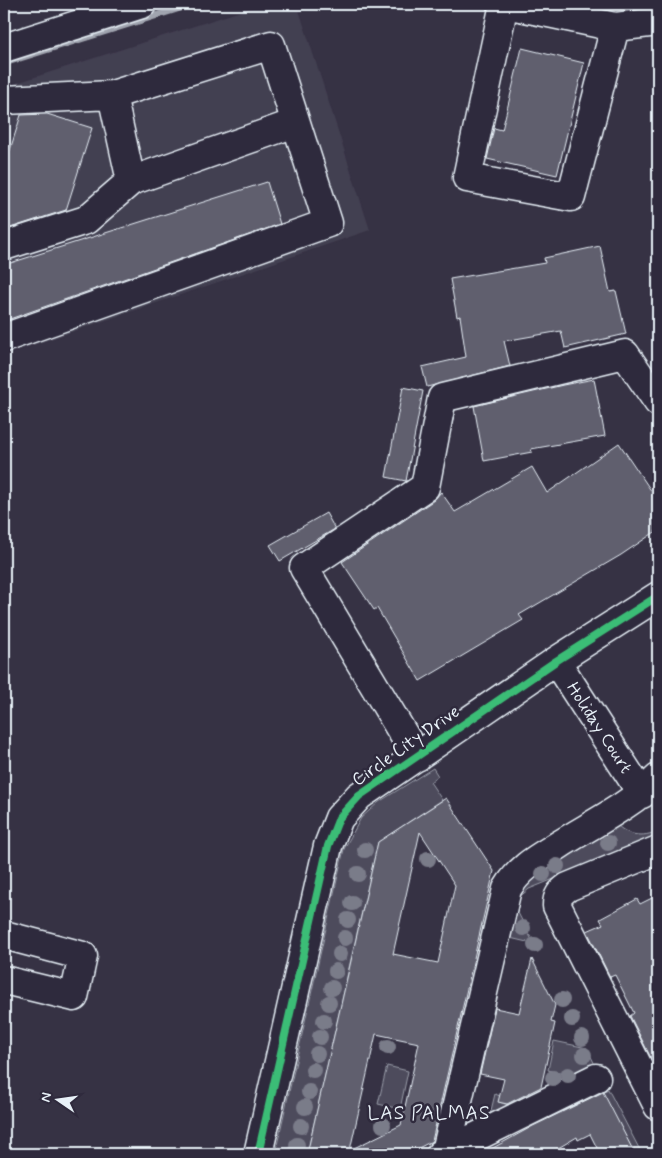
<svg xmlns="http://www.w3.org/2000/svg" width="662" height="1158" viewBox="0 0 662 1158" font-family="Mynerve,sans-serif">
	<rect width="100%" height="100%" fill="#363244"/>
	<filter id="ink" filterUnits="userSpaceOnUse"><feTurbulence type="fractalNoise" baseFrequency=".02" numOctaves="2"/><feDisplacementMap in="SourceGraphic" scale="10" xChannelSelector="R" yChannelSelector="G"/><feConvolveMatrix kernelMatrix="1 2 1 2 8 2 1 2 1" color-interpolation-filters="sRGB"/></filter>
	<g filter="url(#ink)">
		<!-- built -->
		<path fill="#433f51" d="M 263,4 L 297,4 L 370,230 L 4,355 L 4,87 Z"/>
		<!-- green -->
		<path fill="#4d4b5c" stroke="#9a9eaa" d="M 433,768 L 438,776 L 430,782 L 442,800 L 378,842 L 346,981 L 433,1007 L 345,987 L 307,1154 L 275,1154 L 344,849 L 361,818 L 379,802 Z
			M 615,823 C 627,836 642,838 658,831 L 658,837 L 529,889 L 518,898 L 522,887 L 527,879 Z
			M 515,907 L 532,940 L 527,942 L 510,938 Z
			M 554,1041 L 587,1048 L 597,1069 L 570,1083 L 563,1074 L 548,1070 Z
			M 387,1066 L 408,1071 L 400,1109 L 378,1104 Z
			M 608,1089 L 610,1093 L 642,1154 L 635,1154 L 602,1092 Z
			M 534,1093 L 537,1098 L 472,1130 L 467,1125 L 469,1116 L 471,1115 L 489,1119 L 495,1094 L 500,1096 L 499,1102 L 512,1106 L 513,1102 Z"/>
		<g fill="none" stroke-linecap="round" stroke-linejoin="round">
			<!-- stream -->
			<path stroke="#a0a4af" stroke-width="7" d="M 4,63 L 193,4"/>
		</g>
		<!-- building -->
		<path fill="#605e6e" stroke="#e8f1f8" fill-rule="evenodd" d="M 522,48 L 584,63 L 557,175 L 487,159 L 494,128 L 502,130 Z
			M 47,114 L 92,128 L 66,210 L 4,230 L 4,169 L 21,115 Z
			M 267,182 L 280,224 L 4,321 L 4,265 Z
			M 600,246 L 610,292 L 616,291 L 626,334 L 565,348 L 561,331 L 504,341 L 510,366 L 427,387 L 422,367 L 466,357 L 460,316 L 457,317 L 450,279 L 545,263 L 544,258 Z
			M 594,379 L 605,436 L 531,449 L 532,452 L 484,461 L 474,406 L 563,385 Z
			M 403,387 L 423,391 L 406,481 L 386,477 Z
			M 619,443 L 658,501 L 658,530 L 621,555 L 519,615 L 523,620 L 420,681 L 377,608 L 374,610 L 342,562 L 434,500 L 441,492 L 455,512 L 532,467 L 547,493 Z
			M 326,513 L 335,529 L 280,561 L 270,545 Z
			M 446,798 L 494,871 L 432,1141 L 407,1154 L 307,1154 L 378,842 ZM 420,832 L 455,885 L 438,963 L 393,954 ZM 376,1034 L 419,1043 L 401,1125 L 350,1150 Z
			M 658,895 L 658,1072 L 630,1016 L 634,1013 L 615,975 L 610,977 L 587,931 L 603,924 L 600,919 L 637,899 L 640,904 Z
			M 532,959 L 555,1005 L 551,1022 L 555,1023 L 541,1087 L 507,1104 L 498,1102 L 504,1079 L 480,1074 L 495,1008 L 519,1013 Z
			M 603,1092 L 635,1154 L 600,1154 L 590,1134 L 578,1140 L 577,1137 L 548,1154 L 482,1154 L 533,1126 Z"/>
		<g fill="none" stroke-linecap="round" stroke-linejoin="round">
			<!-- minor casing -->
			<g stroke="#e8f1f8" stroke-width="31">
				<path id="minor" d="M 504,4 L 467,178 L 571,197 L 615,27
					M 506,4 L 615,27 L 658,22
					M 4,48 L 142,4
					M 4,100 L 112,95 L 271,45 L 328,223 L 4,338
					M 131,181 L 295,123
					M 4,246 L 86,220 L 131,181 L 112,95
					M 556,661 L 642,794
					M 417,757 L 304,568 L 425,487 L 442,398 L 625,354 L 658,402
					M 658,850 L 568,887 C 560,893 557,896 557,906 L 658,1106
					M 4,935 L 83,956 L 74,997 L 4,980
					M 446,1152 L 507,889 C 520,867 538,858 559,845 C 592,824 630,806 658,778
					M 258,1154 L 328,846 L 339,818 L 359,796 L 556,661 L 658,596
					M 441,1154 L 596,1078"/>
			</g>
			<!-- minor -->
			<use href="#minor" stroke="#2f2a3d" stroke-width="28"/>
			<!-- cycleway casing -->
			<g stroke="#2f2a3d" stroke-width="11">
				<path id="cycleway" d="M 258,1154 L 328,846 L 339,818 L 359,796 L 556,661 L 658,596"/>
			</g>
			<!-- cycleway -->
			<use href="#cycleway" stroke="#3abd76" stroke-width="8"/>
		</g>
		<!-- trees -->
		<g fill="#7a7b89">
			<circle cx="608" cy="843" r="8"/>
			<circle cx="365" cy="850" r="8"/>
			<circle cx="428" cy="859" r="8"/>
			<circle cx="557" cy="866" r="8"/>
			<circle cx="358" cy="874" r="8"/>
			<circle cx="543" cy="874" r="8"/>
			<circle cx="352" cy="903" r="8"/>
			<circle cx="348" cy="920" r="8"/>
			<circle cx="523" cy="928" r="8"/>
			<circle cx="345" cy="938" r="8"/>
			<circle cx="535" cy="945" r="8"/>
			<circle cx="340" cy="954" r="8"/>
			<circle cx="336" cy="971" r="8"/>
			<circle cx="332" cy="988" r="8"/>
			<circle cx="562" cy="1000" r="8"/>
			<circle cx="329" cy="1003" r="8"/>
			<circle cx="572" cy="1019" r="8"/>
			<circle cx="324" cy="1021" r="8"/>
			<circle cx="320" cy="1037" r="8"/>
			<circle cx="582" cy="1038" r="8"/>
			<circle cx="388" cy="1047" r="8"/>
			<circle cx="317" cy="1054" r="8"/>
			<circle cx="584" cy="1055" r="8"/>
			<circle cx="313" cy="1070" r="8"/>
			<circle cx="568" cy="1075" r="8"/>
			<circle cx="553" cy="1078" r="8"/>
			<circle cx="309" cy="1092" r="8"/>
			<circle cx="305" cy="1107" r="8"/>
			<circle cx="383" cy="1125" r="8"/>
			<circle cx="301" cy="1126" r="8"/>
			<circle cx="297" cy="1145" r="8"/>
		</g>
	</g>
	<g text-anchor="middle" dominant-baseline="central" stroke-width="5" stroke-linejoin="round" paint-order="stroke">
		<!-- street labels -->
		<g font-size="18" fill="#e8f1f8" stroke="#2f2a3d">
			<text transform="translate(599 728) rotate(57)">Holiday Court</text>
			<text transform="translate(406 746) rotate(-35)">Circle City Drive</text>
		</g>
		<!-- neighbourhood labels -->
		<g font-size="19" letter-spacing="1" fill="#e8f1f8" stroke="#2f2a3d">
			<text x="429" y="1113">LAS PALMAS</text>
		</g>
	</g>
	<!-- margin -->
	<rect width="662" height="1158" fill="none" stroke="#2f2a3d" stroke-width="20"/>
	<rect x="10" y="10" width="642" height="1138" fill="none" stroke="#e8f1f8" stroke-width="2" filter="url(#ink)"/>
	<!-- north arrow -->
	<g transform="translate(58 1100) rotate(283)" stroke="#2f2a3d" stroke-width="4" paint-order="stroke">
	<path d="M0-4L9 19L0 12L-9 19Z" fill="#e8f1f8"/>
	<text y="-8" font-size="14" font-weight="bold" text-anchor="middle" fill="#e8f1f8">N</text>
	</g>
</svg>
